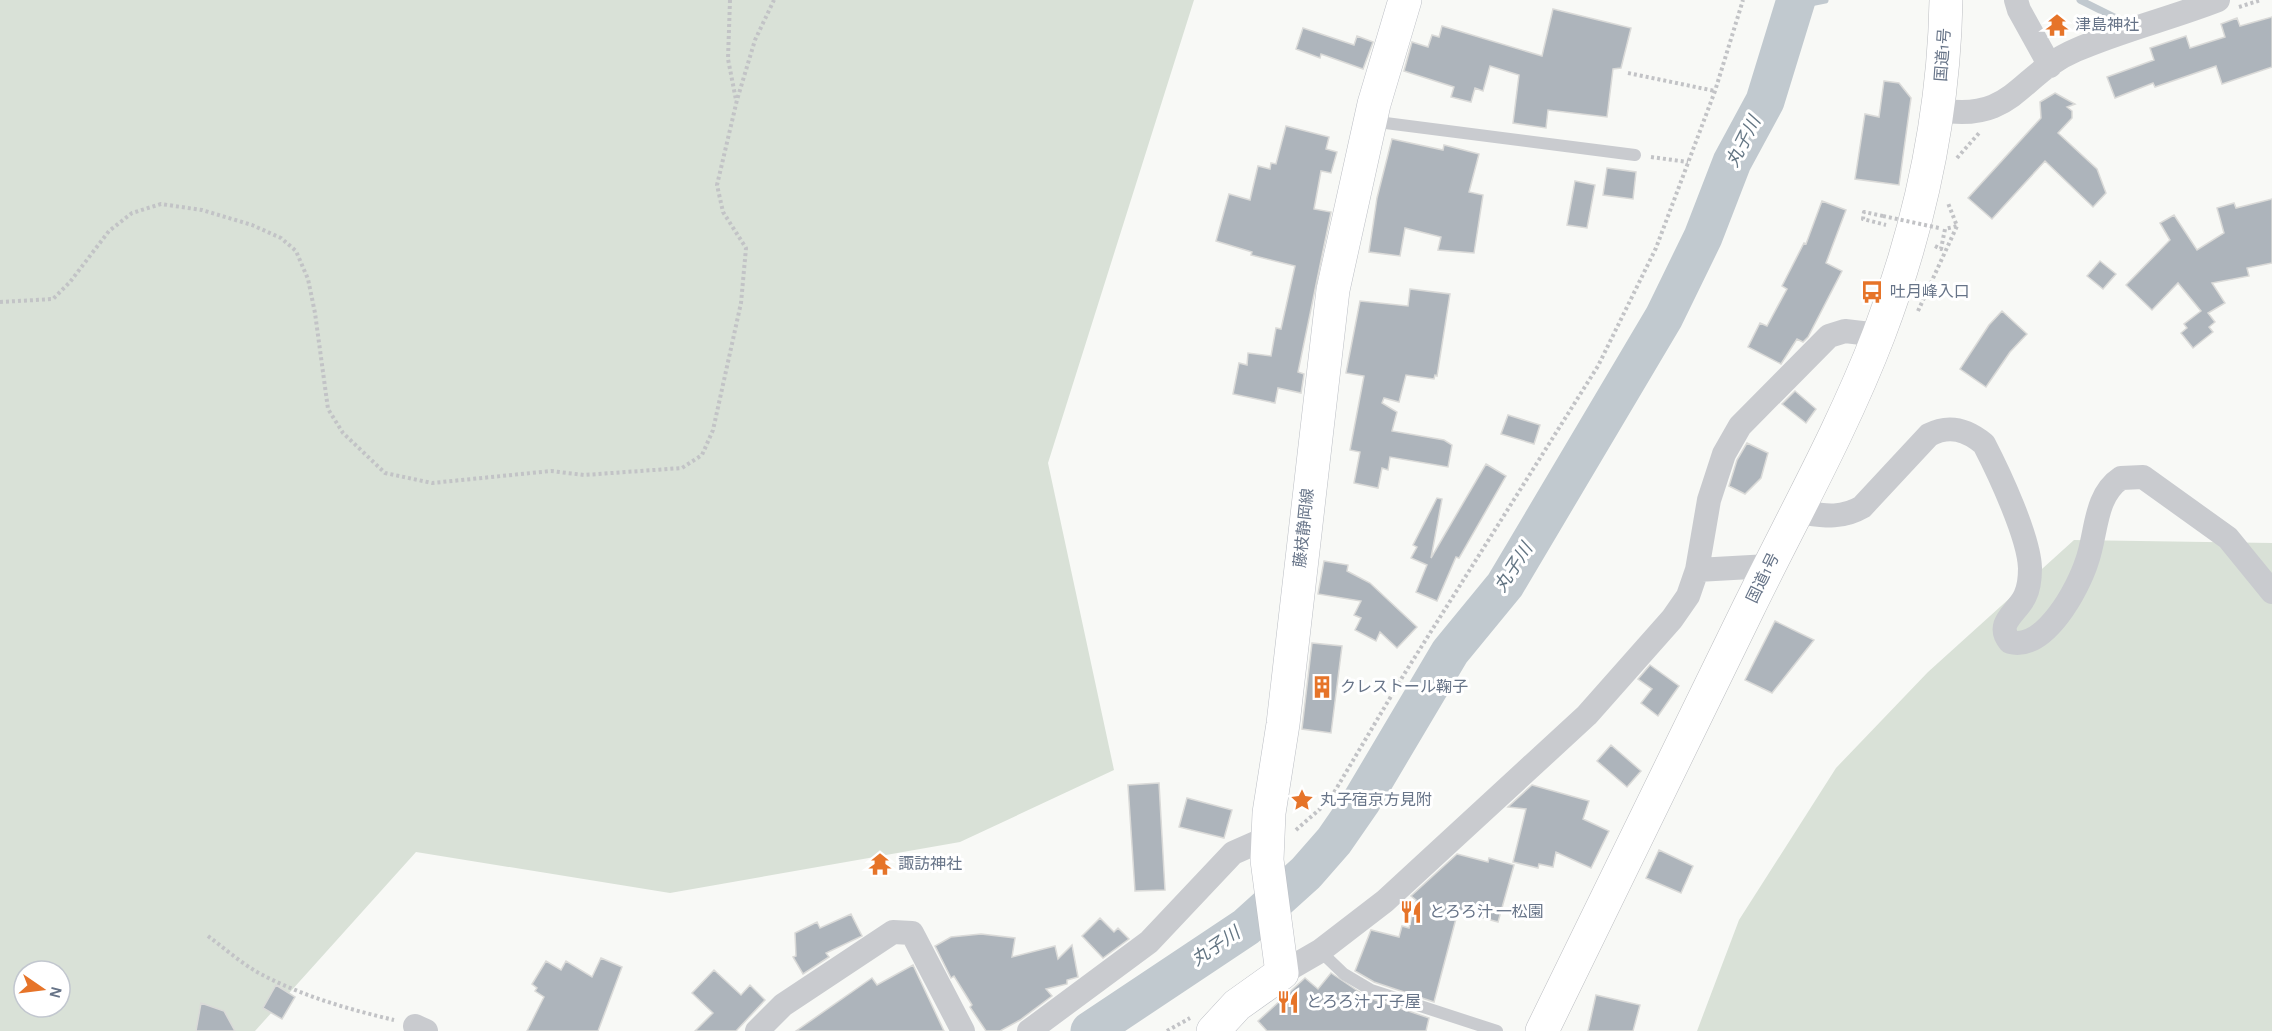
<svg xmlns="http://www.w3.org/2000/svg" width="2272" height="1031" viewBox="0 0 2272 1031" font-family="'Alegreya Sans','Noto Sans JP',sans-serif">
	<rect width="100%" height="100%" fill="#f8f9f6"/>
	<!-- green -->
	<path fill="#d9e1d7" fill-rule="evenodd" d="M 0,0 L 1194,0 L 1048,463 L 1114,770 L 960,842 L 670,893 L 416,852 L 255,1031 L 0,1031 ZM 24,971 L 60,971 L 60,1007 L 24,1007 Z
		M 2074,540 L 2272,543 L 2272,1031 L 1697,1031 L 1739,920 L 1836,768 L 1928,672 Z"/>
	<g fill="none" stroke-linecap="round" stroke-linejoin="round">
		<!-- stream -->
		<path stroke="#c1c9cf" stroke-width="7" d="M 2080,0 L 2120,20
			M 1792,16 L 1805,4 L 1825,0"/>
		<!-- river -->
		<path stroke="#c1c9cf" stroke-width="39" d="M 1090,1031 L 1246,927 L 1306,873 L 1334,841 L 1361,802 L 1450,652 L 1505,585 L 1664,317 L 1703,237 L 1732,162 L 1765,101 L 1796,0"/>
	</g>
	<!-- building -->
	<path fill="#adb4bb" stroke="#dadad8" stroke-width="1.5" d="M 1553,9 L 1631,28 L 1621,68 L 1613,69 L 1607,117 L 1548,110 L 1546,128 L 1513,123 L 1519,75 L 1490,66 L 1483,91 L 1475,88 L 1471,102 L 1451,97 L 1454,87 L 1404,71 L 1412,42 L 1428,47 L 1432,35 L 1439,37 L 1442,26 L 1542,56 Z
		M 2272,17 L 2272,67 L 2222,84 L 2216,66 L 2155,87 L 2153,83 L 2115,98 L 2107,77 L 2154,60 L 2150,48 L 2186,36 L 2190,48 L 2225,37 L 2221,24 L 2237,18 L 2240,26 Z
		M 1303,28 L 1354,45 L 1357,36 L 1373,42 L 1363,69 L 1321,54 L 1320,58 L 1296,49 Z
		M 1884,81 L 1899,83 L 1911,98 L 1899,185 L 1855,179 L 1865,114 L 1879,117 Z
		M 2055,93 L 2075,104 L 2067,107 L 2072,111 L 2072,118 L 2058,133 L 2097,169 L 2106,193 L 2093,207 L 2045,161 L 1992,219 L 1968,198 L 2041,118 L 2040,102 Z
		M 1286,126 L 1329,137 L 1326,149 L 1337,152 L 1331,173 L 1321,171 L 1314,209 L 1331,212 L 1298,372 L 1304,374 L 1301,393 L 1278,388 L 1275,403 L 1233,394 L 1239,363 L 1247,365 L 1248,353 L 1271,356 L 1276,328 L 1281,329 L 1295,266 L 1251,255 L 1252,252 L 1216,241 L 1229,194 L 1250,200 L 1258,166 L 1270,169 L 1271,163 L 1276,164 Z
		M 1392,139 L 1443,150 L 1444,145 L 1479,154 L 1469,192 L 1483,195 L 1474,253 L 1438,250 L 1441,237 L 1405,228 L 1400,256 L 1369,252 L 1377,198 Z
		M 1607,168 L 1636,172 L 1633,199 L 1603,195 Z
		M 1575,181 L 1595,185 L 1587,228 L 1567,225 Z
		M 2272,199 L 2272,263 L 2247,268 L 2249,276 L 2212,283 L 2225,303 L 2208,313 L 2215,322 L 2209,327 L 2213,332 L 2193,348 L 2181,333 L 2187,328 L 2184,324 L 2201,311 L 2178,283 L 2152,310 L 2126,285 L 2170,240 L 2160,223 L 2174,215 L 2197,250 L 2224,233 L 2217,208 L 2234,203 L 2236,208 Z
		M 1822,201 L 1846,210 L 1826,263 L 1842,271 L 1808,337 L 1803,342 L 1797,339 L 1781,364 L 1748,347 L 1760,323 L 1767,326 L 1787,289 L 1782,286 L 1804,243 L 1806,244 Z
		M 2100,261 L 2116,274 L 2103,289 L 2087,276 Z
		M 1410,289 L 1450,294 L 1437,376 L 1435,375 L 1434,379 L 1406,375 L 1399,402 L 1384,398 L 1382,403 L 1397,412 L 1392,431 L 1444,440 L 1452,445 L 1448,467 L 1390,457 L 1388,470 L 1382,468 L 1378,488 L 1354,483 L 1360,452 L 1350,450 L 1364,376 L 1346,373 L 1360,301 L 1408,306 Z
		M 2002,311 L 2027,334 L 2010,352 L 1986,387 L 1960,369 L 1989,325 Z
		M 1795,391 L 1816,409 L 1806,423 L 1782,404 Z
		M 1508,415 L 1540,425 L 1534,444 L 1501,434 Z
		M 1747,443 L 1768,453 L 1761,478 L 1745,494 L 1729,486 L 1737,460 Z
		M 1486,464 L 1506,476 L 1459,558 L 1456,557 L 1437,601 L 1416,592 L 1427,565 L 1411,558 L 1417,547 L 1413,545 L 1437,498 L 1442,499 L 1431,558 Z
		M 1324,561 L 1348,565 L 1347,571 L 1370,583 L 1417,627 L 1397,648 L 1380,632 L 1376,641 L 1355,630 L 1361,618 L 1354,615 L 1361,601 L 1318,594 Z
		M 1775,621 L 1814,640 L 1772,693 L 1745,680 Z
		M 1312,643 L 1342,646 L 1331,733 L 1302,729 Z
		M 1650,665 L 1679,686 L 1658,716 L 1641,703 L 1652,689 L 1638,679 Z
		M 1611,745 L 1641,771 L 1627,787 L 1597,761 Z
		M 1159,783 L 1165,890 L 1135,891 L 1128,785 Z
		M 1532,785 L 1589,801 L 1583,819 L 1609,831 L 1591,868 L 1556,852 L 1553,867 L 1539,864 L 1538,868 L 1513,862 L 1526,809 L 1508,807 Z
		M 1187,798 L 1232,810 L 1224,838 L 1179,827 Z
		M 1659,850 L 1693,866 L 1681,893 L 1646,878 Z
		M 1457,854 L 1488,862 L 1489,858 L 1514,865 L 1498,922 L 1458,911 L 1434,1002 L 1374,982 L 1355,971 L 1371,930 L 1399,937 L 1402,926 L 1409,928 L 1416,900 L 1411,896 Z
		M 851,914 L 862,936 L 826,953 L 829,957 L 803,974 L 793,957 L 796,956 L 795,933 L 817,922 L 820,928 Z
		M 1100,918 L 1114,932 L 1118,928 L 1129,939 L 1103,958 L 1082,936 Z
		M 981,934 L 1015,938 L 1012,957 L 1055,946 L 1058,959 L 1072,945 L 1078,977 L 1067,980 L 1067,984 L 1046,989 L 1052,996 L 1020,1020 L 1000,1031 L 986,1031 L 970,1007 L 972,1005 L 954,976 L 951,978 L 935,946 L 951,937 Z
		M 601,958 L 622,967 L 598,1031 L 527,1031 L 544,997 L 535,991 L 537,988 L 532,984 L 546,961 L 561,970 L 566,961 L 592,977 Z
		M 913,965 L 944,1031 L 796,1031 L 872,978 L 877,985 Z
		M 714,970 L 741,995 L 750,985 L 765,1000 L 736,1031 L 695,1031 L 713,1013 L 692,993 Z
		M 1331,973 L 1367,997 L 1429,1018 L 1426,1031 L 1267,1031 L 1258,1021 L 1305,978 L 1318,989 Z
		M 276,985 L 295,997 L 282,1019 L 263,1008 Z
		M 1596,995 L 1640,1005 L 1633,1031 L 1588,1031 Z
		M 201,1003 L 224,1011 L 235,1031 L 196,1031 Z"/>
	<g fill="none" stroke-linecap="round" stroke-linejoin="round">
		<!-- secondary casing -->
		<g stroke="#bbbec4" stroke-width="34">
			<path id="secondary" d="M 1213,1031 L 1237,1005 L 1282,973 L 1267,860 L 1269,813 L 1283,724 L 1333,290 L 1374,104 L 1405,0"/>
		</g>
		<!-- trunk casing -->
		<g stroke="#bbbdc1" stroke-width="34">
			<path id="trunk" d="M 1542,1031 C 1611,890 1680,749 1749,607 C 1793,517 1843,428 1879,334 C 1920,226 1944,115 1946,0"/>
		</g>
		<!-- path -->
		<path stroke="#c2c3c6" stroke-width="4" stroke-dasharray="3 3" stroke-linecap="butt" d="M 730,0 L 728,59 L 736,100
			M 2239,7 L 2261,0
			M 1628,73 L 1715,91
			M 1651,157 L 1688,162
			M 1957,158 L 1980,132
			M 1883,216 L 1864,212 L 1863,219 L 1886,225
			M 1935,246 L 1941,249 L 1945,229 L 1957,226
			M 0,302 L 53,299 L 70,282 L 109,231 L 132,213 L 161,204 L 202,210 L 252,225 L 281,238 L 296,251 L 308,279 L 315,313 L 328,409 L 343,433 L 385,473 L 432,483 L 551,471 L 584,475 L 682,468 L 702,455 L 713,430 L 741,303 L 746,248 L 723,212 L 717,185 L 737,100 L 755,40 L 774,0
			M 1918,311 L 1957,226 L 1948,203
			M 1296,830 L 1329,801 L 1403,676 L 1598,366 L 1656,248 L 1715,91 L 1743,0
			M 208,936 C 224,948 240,962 257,972 C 299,995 347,1009 394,1020
			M 1167,1031 L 1190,1018"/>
		<!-- service -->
		<path stroke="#c9cbcf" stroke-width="12" d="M 1370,121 L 1635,155
			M 1320,951 L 1344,974 L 1371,990 L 1497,1031"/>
		<!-- minor -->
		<path stroke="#c9cbcf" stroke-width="24" d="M 2016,0 L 2019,10 L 2050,66
			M 1939,110 C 2014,123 2019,74 2076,50 C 2122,30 2172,18 2218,0
			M 1796,512 C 1821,515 1840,520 1862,507 L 1929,435 C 1950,424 1967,430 1984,444 C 1999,473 2029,537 2030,568 C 2030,577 2029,588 2025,596 C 2018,612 1994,623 2010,642 C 2045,651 2078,589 2087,561 C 2097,533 2094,496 2121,478 L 2143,477 L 2228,538 L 2272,592
			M 1697,570 L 1769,566
			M 1282,973 L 1320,951 L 1385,901 L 1587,715 L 1672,619 L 1688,596 L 1697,570 L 1709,500 L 1724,454 L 1740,426 L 1829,336 L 1845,331 L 1879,335
			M 415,1026 L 426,1031
			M 757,1031 L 783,1005 L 893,932 L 912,933 L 963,1031
			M 1029,1031 L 1149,942 L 1233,853 L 1267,838"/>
		<!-- secondary -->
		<use href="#secondary" stroke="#fff" stroke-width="33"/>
		<!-- trunk -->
		<use href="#trunk" stroke="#fff" stroke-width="33"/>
		<!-- path-bridge -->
		<path stroke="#c2c3c6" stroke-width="4" stroke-dasharray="3 3" stroke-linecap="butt" d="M 1883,216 L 1939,228"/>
	</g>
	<!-- icons -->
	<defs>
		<g id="temple-bare" transform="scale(1.8)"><path d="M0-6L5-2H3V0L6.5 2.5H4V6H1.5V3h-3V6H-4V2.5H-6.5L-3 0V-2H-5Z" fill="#e67429" stroke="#fff" stroke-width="2.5" paint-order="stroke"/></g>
		<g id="bus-bare" transform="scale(1.8)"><path d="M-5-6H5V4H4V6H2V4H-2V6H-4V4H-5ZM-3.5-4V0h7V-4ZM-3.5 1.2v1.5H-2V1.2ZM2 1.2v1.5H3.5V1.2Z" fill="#e67429" stroke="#fff" stroke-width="2.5" paint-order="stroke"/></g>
		<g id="building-bare" transform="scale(1.8)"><path d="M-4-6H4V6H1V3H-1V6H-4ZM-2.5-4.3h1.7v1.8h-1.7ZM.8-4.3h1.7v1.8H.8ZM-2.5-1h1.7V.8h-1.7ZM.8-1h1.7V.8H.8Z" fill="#e67429" stroke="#fff" stroke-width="2.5" paint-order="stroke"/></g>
		<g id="sight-bare" transform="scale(1.8)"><path d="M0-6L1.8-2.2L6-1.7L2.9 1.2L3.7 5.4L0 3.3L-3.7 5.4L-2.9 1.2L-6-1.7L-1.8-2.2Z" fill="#e67429" stroke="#fff" stroke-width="2.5" paint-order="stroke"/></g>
		<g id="restaurant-bare" transform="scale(1.8)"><path d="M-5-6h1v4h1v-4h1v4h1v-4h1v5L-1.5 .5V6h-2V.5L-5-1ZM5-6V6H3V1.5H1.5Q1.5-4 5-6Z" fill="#e67429" stroke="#fff" stroke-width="2.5" paint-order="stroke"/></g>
	</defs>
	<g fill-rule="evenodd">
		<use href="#temple-bare" x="2057" y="25"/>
		<use href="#bus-bare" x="1872" y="292"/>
		<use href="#building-bare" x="1322" y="687"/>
		<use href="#sight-bare" x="1302" y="800"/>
		<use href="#temple-bare" x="880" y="864"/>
		<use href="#restaurant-bare" x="1411" y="912"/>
		<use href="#restaurant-bare" x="1288" y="1002"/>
	</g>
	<g text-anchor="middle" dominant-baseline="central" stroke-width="6" stroke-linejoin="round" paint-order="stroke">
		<!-- poi labels -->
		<g font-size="16" fill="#677488" stroke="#fff" text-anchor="start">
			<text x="2075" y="25">津島神社</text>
			<text x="1890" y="292">吐月峰入口</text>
			<text x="1340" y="687">クレストール鞠子</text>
			<text x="1320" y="800">丸子宿京方見附</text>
			<text x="898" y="864">諏訪神社</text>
			<text x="1429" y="912">とろろ汁 一松園</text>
			<text x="1306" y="1002">とろろ汁 丁子屋</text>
		</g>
		<!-- street labels -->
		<g font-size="16" fill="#677488" stroke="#fff">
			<text transform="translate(1943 55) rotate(-86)">国道1号</text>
			<text transform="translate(1304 528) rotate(-84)">藤枝静岡線</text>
			<text transform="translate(1763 578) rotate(-64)">国道1号</text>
		</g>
		<!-- water labels -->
		<g font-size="18" font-style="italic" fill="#637583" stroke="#fff">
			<text transform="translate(1744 142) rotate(-63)">丸子川</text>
			<text transform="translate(1514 568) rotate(-57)">丸子川</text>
			<text transform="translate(1216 947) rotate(-34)">丸子川</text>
		</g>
	</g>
	<!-- north arrow -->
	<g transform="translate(42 989) rotate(104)"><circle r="28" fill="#ffffff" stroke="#c2c7cf" stroke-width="1.5"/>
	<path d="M0-4.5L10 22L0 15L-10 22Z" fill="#e67429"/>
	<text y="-9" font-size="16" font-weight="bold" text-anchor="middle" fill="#677488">N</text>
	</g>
</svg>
